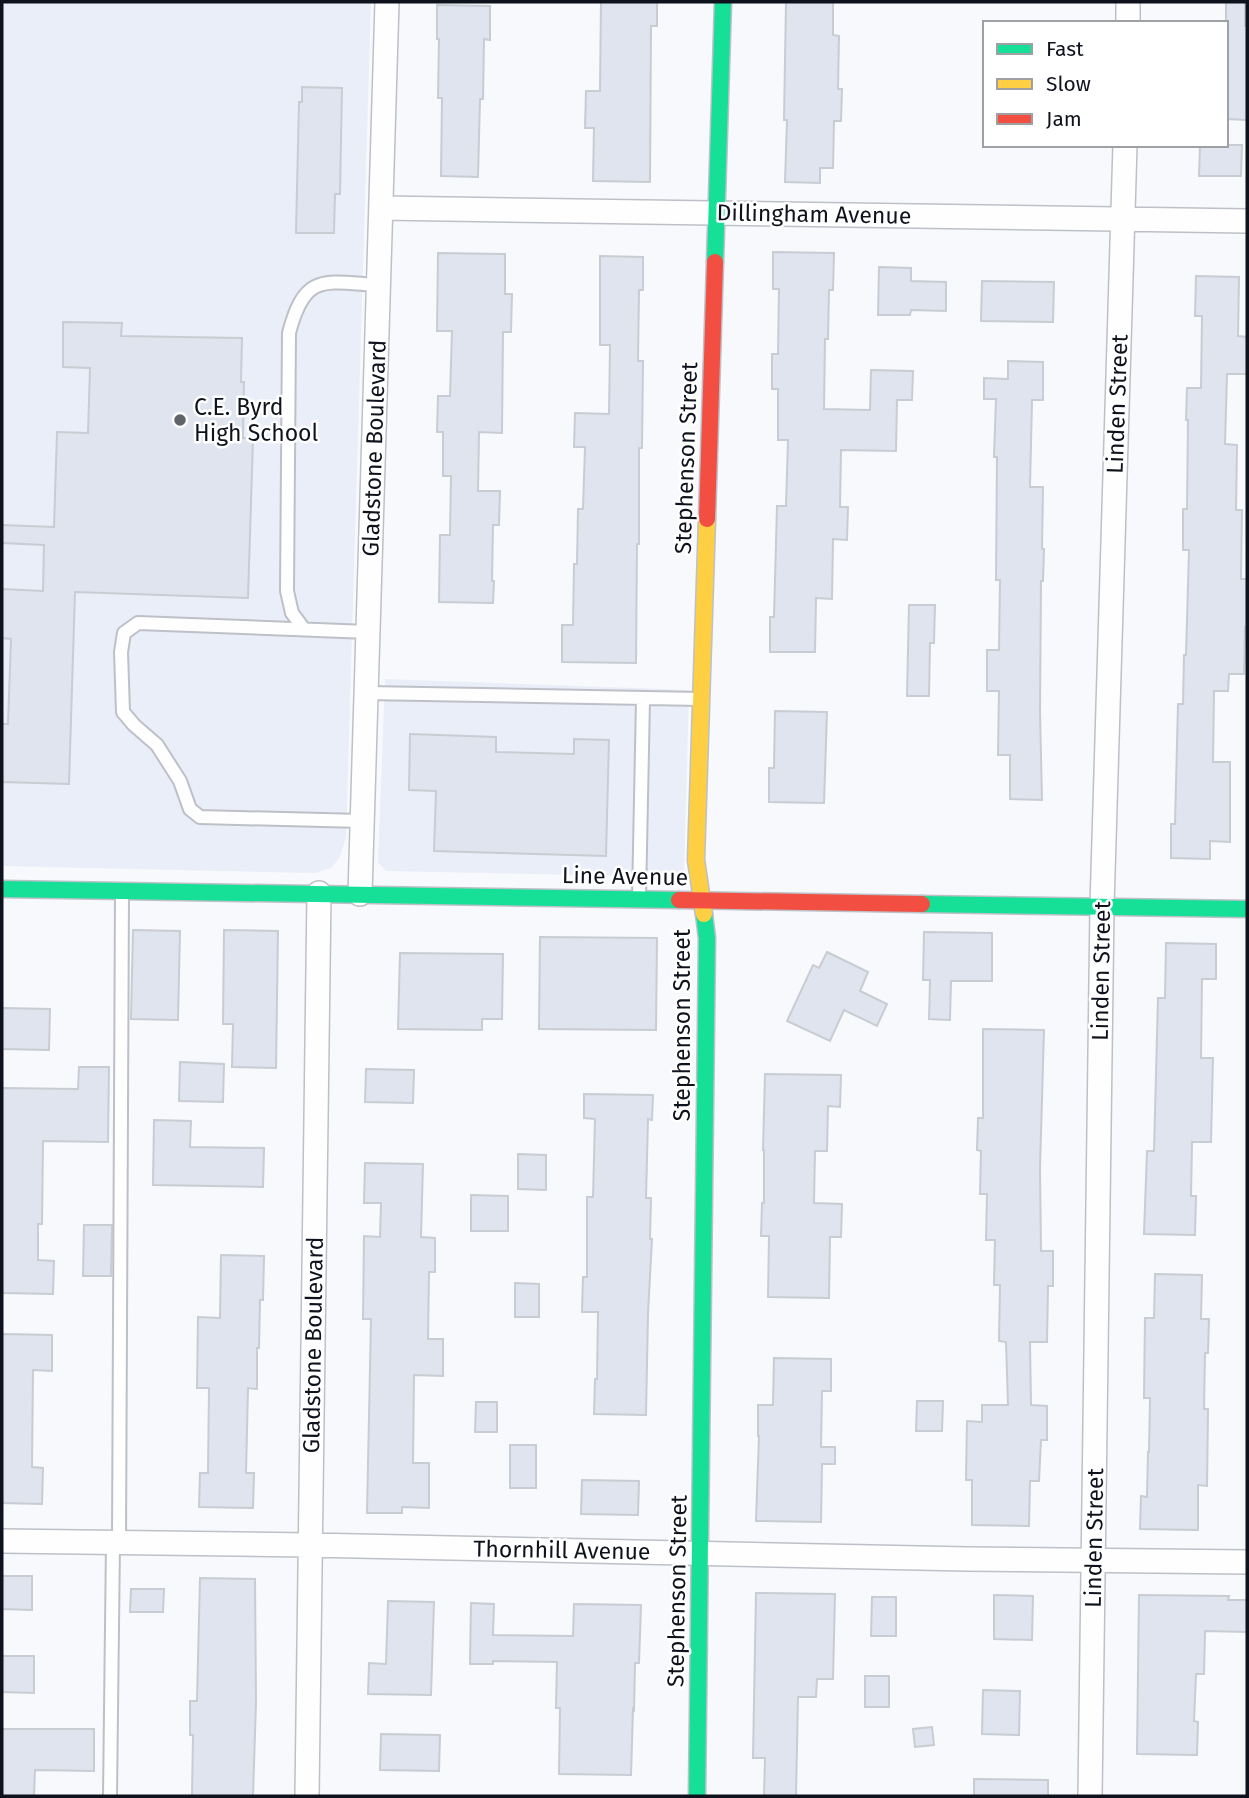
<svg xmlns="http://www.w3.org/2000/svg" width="1249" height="1798" viewBox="0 0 1249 1798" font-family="'Fira Sans',sans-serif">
	<rect width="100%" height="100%" fill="#f7f9fc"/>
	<!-- built -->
	<path fill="#eaeef8" d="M 2,2 L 371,2 L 346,837 L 340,857 L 331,868 L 315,873 L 2,866 Z
		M 385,679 L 689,690 L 684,877 L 386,871 L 378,862 Z"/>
	<!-- building -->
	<path fill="#dfe4ee" stroke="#c8ccd3" stroke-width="2" d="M 601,2 L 657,2 L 657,26 L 651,26 L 650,182 L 593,181 L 594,128 L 585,128 L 586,91 L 600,91 Z
		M 786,2 L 833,2 L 833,35 L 839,36 L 838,89 L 842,89 L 841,121 L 834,121 L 833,168 L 820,168 L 820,183 L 785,182 L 787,120 L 784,120 Z
		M 1226,2 L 1245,2 L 1245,26 L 1247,26 L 1247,120 L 1226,119 Z
		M 437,5 L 490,6 L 490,40 L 484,39 L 483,99 L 480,99 L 478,177 L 441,176 L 442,98 L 438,98 L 439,39 L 437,39 Z
		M 302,87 L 342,88 L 340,194 L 335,194 L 334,233 L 296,233 L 299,102 L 302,102 Z
		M 1200,145 L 1242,145 L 1241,176 L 1199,176 Z
		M 773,252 L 834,253 L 833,290 L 829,290 L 828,339 L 825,339 L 824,409 L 870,410 L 871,370 L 913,371 L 912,400 L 897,400 L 896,451 L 841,450 L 840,507 L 848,507 L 847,540 L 833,539 L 832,599 L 816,598 L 815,652 L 770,652 L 770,617 L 774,617 L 777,506 L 786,506 L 788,440 L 778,440 L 778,389 L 772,389 L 772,354 L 778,354 L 779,289 L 773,289 Z
		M 438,253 L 505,254 L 505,294 L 512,294 L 511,332 L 503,332 L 502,433 L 479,432 L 478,491 L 500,491 L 499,525 L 493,525 L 492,581 L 494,581 L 493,603 L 439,602 L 440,535 L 450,535 L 451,476 L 443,476 L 443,432 L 437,432 L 438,396 L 450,396 L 452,331 L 437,331 Z
		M 600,256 L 643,257 L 643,290 L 639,290 L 638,361 L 643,361 L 642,448 L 639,448 L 639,544 L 637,544 L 636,663 L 562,662 L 562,625 L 573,625 L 574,564 L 577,564 L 578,509 L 583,509 L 585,447 L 574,447 L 575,413 L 609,414 L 610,345 L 600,345 Z
		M 879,267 L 911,268 L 911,281 L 946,282 L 946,311 L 911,310 L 910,315 L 878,315 Z
		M 1196,276 L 1239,277 L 1238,336 L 1247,337 L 1247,374 L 1227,374 L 1225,444 L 1237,445 L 1236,510 L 1242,510 L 1241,579 L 1247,579 L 1247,627 L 1245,627 L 1244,674 L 1229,674 L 1228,691 L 1214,691 L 1213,762 L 1230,762 L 1230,842 L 1210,841 L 1210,859 L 1171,858 L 1171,824 L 1175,824 L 1178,704 L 1183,704 L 1184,655 L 1186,655 L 1189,550 L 1183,550 L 1183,509 L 1187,509 L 1188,420 L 1186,420 L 1187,388 L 1201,388 L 1202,316 L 1195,316 Z
		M 982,281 L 1054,282 L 1053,322 L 981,321 Z
		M 63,322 L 122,323 L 121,336 L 242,338 L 241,382 L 244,382 L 243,438 L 253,439 L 248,598 L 75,592 L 69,784 L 2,782 L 2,724 L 8,724 L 11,639 L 2,638 L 2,589 L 43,591 L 44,545 L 2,543 L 2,525 L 54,527 L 57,432 L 88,433 L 90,368 L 63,367 Z
		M 1008,361 L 1043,362 L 1043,400 L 1032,400 L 1030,487 L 1043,487 L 1042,549 L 1044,549 L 1043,581 L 1041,581 L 1040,711 L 1042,800 L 1010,799 L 1010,755 L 998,755 L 999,691 L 987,691 L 987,650 L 999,650 L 1000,580 L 996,580 L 997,457 L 994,457 L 996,399 L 984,399 L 984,378 L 1008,379 Z
		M 909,605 L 935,605 L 934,643 L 930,643 L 929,696 L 907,696 Z
		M 775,711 L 827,712 L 824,803 L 769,802 L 769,768 L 774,768 Z
		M 410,734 L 496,737 L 496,752 L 574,754 L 574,739 L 609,740 L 606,856 L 434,851 L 436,791 L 409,790 Z
		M 133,930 L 180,931 L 178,1020 L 131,1019 Z
		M 224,930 L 278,931 L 276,1068 L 232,1067 L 233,1024 L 223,1024 Z
		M 924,932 L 992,933 L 992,981 L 951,981 L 950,1020 L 929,1019 L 930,980 L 923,980 Z
		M 540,937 L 657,938 L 656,1030 L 539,1029 Z
		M 1166,943 L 1216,944 L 1216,979 L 1202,979 L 1201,1058 L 1213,1058 L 1211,1142 L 1192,1142 L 1191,1196 L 1196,1196 L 1195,1235 L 1144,1234 L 1147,1151 L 1154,1151 L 1158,998 L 1165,998 Z
		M 827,952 L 868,972 L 860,991 L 887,1004 L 877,1026 L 844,1010 L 830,1041 L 787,1021 L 813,965 L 819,968 Z
		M 400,953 L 503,954 L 502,1019 L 482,1019 L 482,1030 L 398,1029 Z
		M 2,1008 L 50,1009 L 49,1050 L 2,1049 Z
		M 983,1029 L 1044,1030 L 1040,1168 L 1041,1251 L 1053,1251 L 1053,1286 L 1048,1286 L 1047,1342 L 1030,1342 L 1031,1405 L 1047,1406 L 1047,1440 L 1041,1440 L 1039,1481 L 1030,1481 L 1029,1526 L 972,1525 L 972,1480 L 966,1480 L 967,1421 L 982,1422 L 982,1405 L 1008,1405 L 1006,1342 L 999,1341 L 1000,1285 L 994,1285 L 995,1240 L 986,1240 L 987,1194 L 980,1194 L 981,1151 L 977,1150 L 978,1118 L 983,1118 Z
		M 180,1062 L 224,1064 L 223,1102 L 179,1101 Z
		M 79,1067 L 109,1067 L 108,1142 L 43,1141 L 42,1224 L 38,1224 L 38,1260 L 54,1261 L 53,1294 L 2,1293 L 2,1088 L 78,1089 Z
		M 366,1069 L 414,1070 L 413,1103 L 365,1102 Z
		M 765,1074 L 841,1075 L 840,1107 L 828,1106 L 827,1151 L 815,1151 L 814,1203 L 842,1204 L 841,1237 L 830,1237 L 829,1298 L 768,1297 L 769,1236 L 761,1236 L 762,1203 L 764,1203 L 764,1150 L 763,1150 Z
		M 584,1094 L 653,1095 L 652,1120 L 648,1119 L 646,1198 L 651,1198 L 650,1239 L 652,1239 L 648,1313 L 646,1415 L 594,1414 L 595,1379 L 597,1379 L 598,1312 L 582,1312 L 583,1277 L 587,1277 L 587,1197 L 593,1197 L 595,1119 L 584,1118 Z
		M 154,1120 L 191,1121 L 190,1147 L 264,1148 L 263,1187 L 153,1185 Z
		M 518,1154 L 546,1155 L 546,1190 L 518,1189 Z
		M 365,1163 L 423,1164 L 421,1237 L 435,1238 L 435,1272 L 429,1272 L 428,1339 L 443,1339 L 443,1376 L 414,1375 L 413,1463 L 429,1463 L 429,1508 L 402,1507 L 402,1513 L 367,1513 L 371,1319 L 363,1319 L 364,1236 L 380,1237 L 381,1203 L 364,1203 Z
		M 471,1195 L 508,1196 L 508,1231 L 471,1231 Z
		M 84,1225 L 112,1225 L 111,1276 L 83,1276 Z
		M 221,1255 L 264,1256 L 263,1300 L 260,1300 L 259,1348 L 257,1348 L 257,1389 L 248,1388 L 246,1473 L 254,1473 L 253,1508 L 199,1507 L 200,1473 L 208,1473 L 209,1388 L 197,1388 L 198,1317 L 220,1318 Z
		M 1155,1274 L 1202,1275 L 1201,1319 L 1209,1319 L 1208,1353 L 1205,1353 L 1204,1409 L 1208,1409 L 1207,1486 L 1198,1485 L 1198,1530 L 1140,1529 L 1141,1496 L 1147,1497 L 1148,1452 L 1149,1452 L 1150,1398 L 1144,1398 L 1145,1318 L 1154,1318 Z
		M 515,1283 L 539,1284 L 539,1317 L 515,1317 Z
		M 2,1334 L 52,1335 L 52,1371 L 33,1370 L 32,1467 L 43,1468 L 42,1504 L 2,1503 Z
		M 774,1358 L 831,1359 L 831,1391 L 822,1391 L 821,1447 L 835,1447 L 835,1464 L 822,1464 L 821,1522 L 756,1521 L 759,1436 L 758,1436 L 758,1405 L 773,1405 Z
		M 917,1401 L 943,1401 L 942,1431 L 916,1431 Z
		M 476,1402 L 497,1402 L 497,1432 L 475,1432 Z
		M 510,1445 L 536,1445 L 536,1488 L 510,1488 Z
		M 582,1480 L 639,1481 L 638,1515 L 581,1514 Z
		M 2,1576 L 32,1576 L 32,1610 L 2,1609 Z
		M 200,1578 L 255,1579 L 256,1702 L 253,1796 L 192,1796 L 193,1735 L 190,1735 L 190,1701 L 197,1701 Z
		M 131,1589 L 164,1589 L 163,1612 L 130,1612 Z
		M 756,1593 L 835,1594 L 833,1679 L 817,1679 L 816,1697 L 798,1697 L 796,1796 L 764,1796 L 765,1758 L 753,1758 Z
		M 994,1595 L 1033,1596 L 1032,1640 L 994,1639 Z
		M 1139,1595 L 1229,1596 L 1228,1600 L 1247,1600 L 1247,1632 L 1205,1631 L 1204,1674 L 1196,1674 L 1194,1721 L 1198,1722 L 1197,1755 L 1137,1754 Z
		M 872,1597 L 896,1597 L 896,1636 L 871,1636 Z
		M 388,1601 L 434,1602 L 431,1695 L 368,1694 L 369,1663 L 386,1664 Z
		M 471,1603 L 494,1604 L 493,1635 L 573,1636 L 574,1604 L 641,1605 L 639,1663 L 635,1663 L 634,1710 L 633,1709 L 631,1775 L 559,1774 L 560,1708 L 556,1708 L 557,1662 L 493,1661 L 493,1664 L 470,1664 Z
		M 2,1656 L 34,1656 L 34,1693 L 2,1692 Z
		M 865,1676 L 889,1676 L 889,1707 L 865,1707 Z
		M 983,1690 L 1020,1691 L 1019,1735 L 982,1734 Z
		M 932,1727 L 934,1745 L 915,1747 L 913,1729 Z
		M 2,1729 L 94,1729 L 94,1771 L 35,1770 L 34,1796 L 2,1796 Z
		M 381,1734 L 440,1735 L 439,1771 L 380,1770 Z
		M 974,1779 L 1048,1780 L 1048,1796 L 974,1796 Z"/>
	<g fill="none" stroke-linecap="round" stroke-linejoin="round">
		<!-- lane casing -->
		<g stroke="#bdc0c7" stroke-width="16">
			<path id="lane" d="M 304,629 L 292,613 L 287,591 L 289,333 C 305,272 324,282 379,285
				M 366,693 L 701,699
				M 362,821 L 200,817 L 190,809 L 180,781 L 157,745 L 134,725 L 123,712 L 121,652 L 124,633 L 138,623 L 368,632
				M 639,899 L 643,699
				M 119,1542 L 122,892
				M 110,1796 L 113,1542"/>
		</g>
		<!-- street casing -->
		<g stroke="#bdc0c7" stroke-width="26">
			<path id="street" d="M 1128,23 L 1128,2
				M 382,208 L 1247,221
				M 360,894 L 387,2
				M 2,1541 L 310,1545 L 967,1559 L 1247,1562
				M 307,1796 L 319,893
				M 1090,1796 L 1102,906 L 1125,145"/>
		</g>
		<!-- fast casing -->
		<g stroke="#bdc0c7" stroke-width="19">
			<path id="fast" d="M 715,262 L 723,2
				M 2,889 L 679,900
				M 922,904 L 1247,909
				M 697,1796 L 707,938 L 704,914"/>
		</g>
		<!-- slow casing -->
		<g stroke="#bdc0c7" stroke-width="19">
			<path id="slow" d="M 704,914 L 696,860 L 707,519"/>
		</g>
		<!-- jam casing -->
		<g stroke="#bdc0c7" stroke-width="19">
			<path id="jam" d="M 707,519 L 715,262
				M 679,900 L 922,904"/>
		</g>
		<!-- lane -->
		<use href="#lane" stroke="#fefeff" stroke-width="12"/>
		<!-- street -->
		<use href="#street" stroke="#fefeff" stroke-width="23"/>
		<!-- fast -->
		<use href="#fast" stroke="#16e098" stroke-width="16"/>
		<!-- slow -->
		<use href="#slow" stroke="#ffcf43" stroke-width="16"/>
		<!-- jam -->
		<use href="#jam" stroke="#f24e42" stroke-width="16"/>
	</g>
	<!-- markers -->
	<circle fill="#60636a" stroke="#fff" stroke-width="2.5" cx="180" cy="420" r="7"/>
	<g text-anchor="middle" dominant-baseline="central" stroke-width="5" stroke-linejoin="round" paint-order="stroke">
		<!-- street labels -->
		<g font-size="23" fill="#0e121c" stroke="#fff">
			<text transform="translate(814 214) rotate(1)">Dillingham Avenue</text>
			<text transform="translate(1117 404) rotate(-88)">Linden Street</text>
			<text transform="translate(374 448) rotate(-88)">Gladstone Boulevard</text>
			<text transform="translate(686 458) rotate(-88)">Stephenson Street</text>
			<text transform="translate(625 876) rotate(1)">Line Avenue</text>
			<text transform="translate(1101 971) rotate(-89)">Linden Street</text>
			<text transform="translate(682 1025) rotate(-90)">Stephenson Street</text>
			<text transform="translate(313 1345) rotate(-89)">Gladstone Boulevard</text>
			<text transform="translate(1094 1538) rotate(-89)">Linden Street</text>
			<text transform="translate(562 1550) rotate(1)">Thornhill Avenue</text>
			<text transform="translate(677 1591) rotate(-89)">Stephenson Street</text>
		</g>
		<!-- poi labels -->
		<g font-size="23" fill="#0e121c" stroke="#fff" text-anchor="start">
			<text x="194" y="407">C.E. Byrd<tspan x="194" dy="26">High School</tspan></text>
		</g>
	</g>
	<!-- border -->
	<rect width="1249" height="1798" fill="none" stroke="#0e121c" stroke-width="7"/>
	<!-- legend -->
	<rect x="983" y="21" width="245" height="126" fill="#ffffff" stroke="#9fa0a4" stroke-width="2"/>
	<rect x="997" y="44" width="35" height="10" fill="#16e098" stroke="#9fa0a4" stroke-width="2"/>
	<text x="1046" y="56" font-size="21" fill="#0e121c">Fast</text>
	<rect x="997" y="79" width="35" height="10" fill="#ffcf43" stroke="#9fa0a4" stroke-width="2"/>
	<text x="1046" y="91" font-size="21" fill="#0e121c">Slow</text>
	<rect x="997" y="114" width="35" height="10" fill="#f24e42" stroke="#9fa0a4" stroke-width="2"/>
	<text x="1046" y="126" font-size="21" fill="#0e121c">Jam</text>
</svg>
